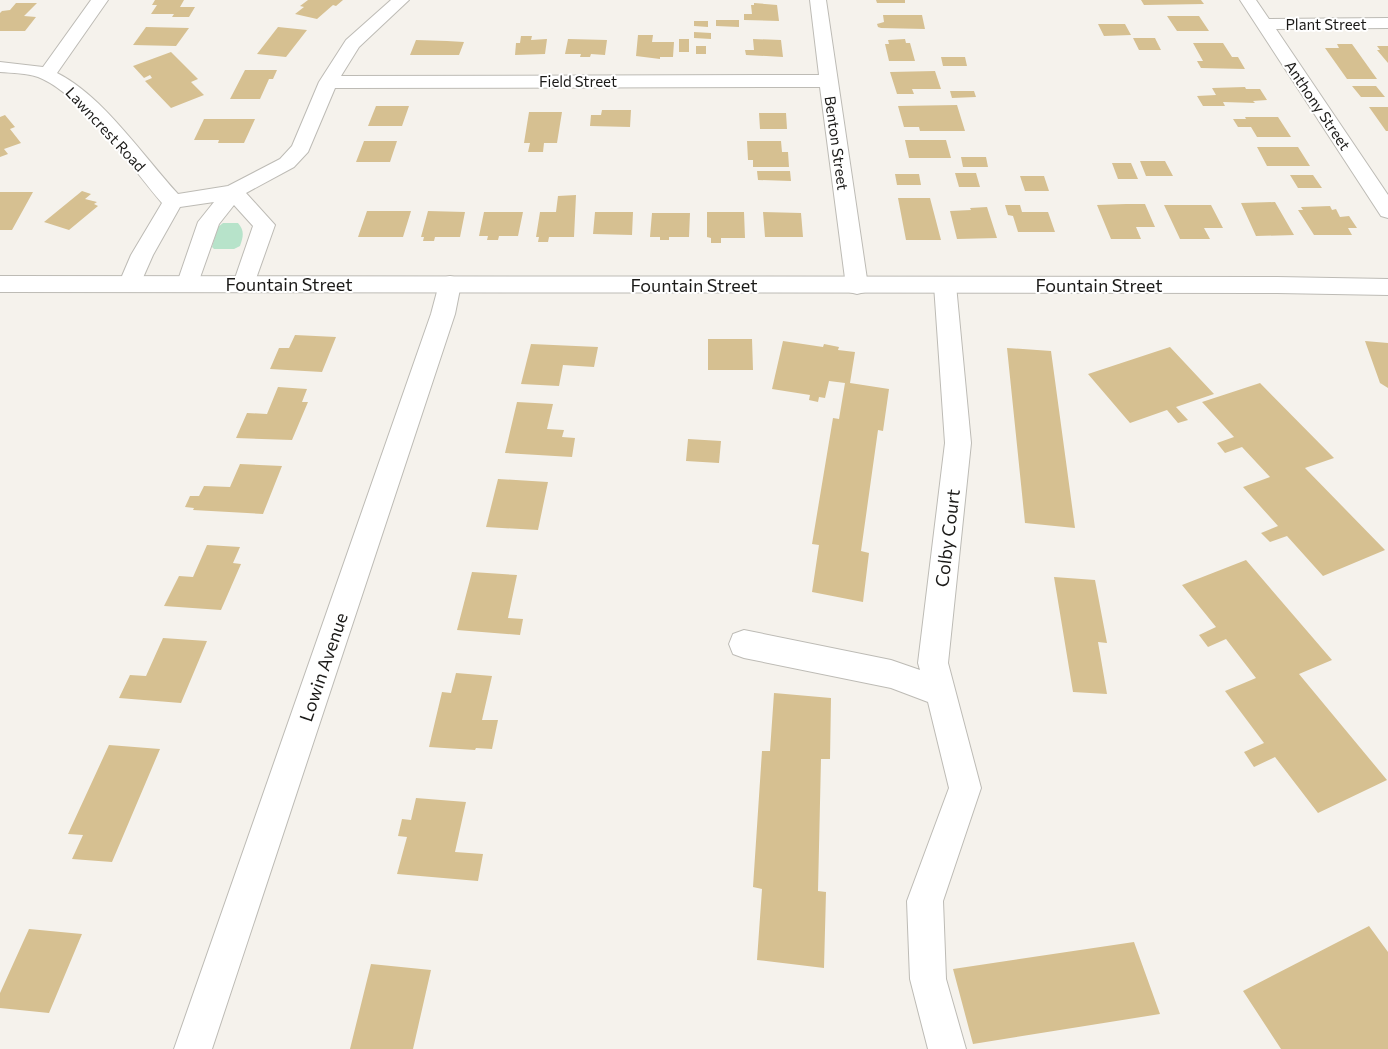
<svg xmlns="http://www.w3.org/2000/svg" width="1388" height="1049" viewBox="0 0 1388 1049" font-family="Commissioner,sans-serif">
	<rect width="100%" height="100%" fill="#f5f2ec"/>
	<!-- green -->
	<path fill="#b7e3ca" d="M 223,223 L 238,223 C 245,231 243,237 240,246 L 234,249 L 214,249 L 212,247 L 218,227 Z"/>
	<!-- building -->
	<path fill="#d6c091" d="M 155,0 L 184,0 L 180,7 L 195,7 L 189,17 L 172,17 L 174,14 L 151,14 L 157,5 L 152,5 Z
		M 308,0 L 343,0 L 336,6 L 333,5 L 317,19 L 295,14 L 304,7 L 300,6 Z
		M 876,0 L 905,0 L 905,3 L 877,3 Z
		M 1141,0 L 1201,0 L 1204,4 L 1144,5 Z
		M 16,3 L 37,3 L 24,16 L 36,17 L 25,31 L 0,31 L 0,13 L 2,11 L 10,10 Z
		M 754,3 L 777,5 L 779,21 L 744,20 L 744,14 L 752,14 L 751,5 L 754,5 Z
		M 883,15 L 922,15 L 925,29 L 881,28 L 878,27 L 877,24 L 884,22 Z
		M 1167,16 L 1199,16 L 1209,31 L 1177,31 Z
		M 716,20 L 739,20 L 739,27 L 716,26 Z
		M 694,21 L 708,21 L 708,27 L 694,26 Z
		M 1098,24 L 1125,24 L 1131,35 L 1104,36 Z
		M 146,27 L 189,28 L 176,46 L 133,45 Z
		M 278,27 L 307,30 L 286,57 L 257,54 Z
		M 694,32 L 711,33 L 711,39 L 694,38 Z
		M 638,35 L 653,35 L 652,42 L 674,42 L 673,57 L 660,57 L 660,59 L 636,56 Z
		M 521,36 L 532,36 L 531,40 L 547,39 L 545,54 L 515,55 L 516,43 L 520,43 Z
		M 1133,38 L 1155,38 L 1161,50 L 1139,50 Z
		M 568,39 L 607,40 L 605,55 L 591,54 L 590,57 L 580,57 L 581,54 L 565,54 Z
		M 679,39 L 689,39 L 689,52 L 679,52 Z
		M 753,39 L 781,40 L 783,57 L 746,55 L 745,50 L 754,50 Z
		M 905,39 L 906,43 L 910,43 L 915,61 L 889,61 L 885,44 L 889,44 L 888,40 Z
		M 416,40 L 447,41 L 464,42 L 459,55 L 410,55 Z
		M 1193,43 L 1223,43 L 1232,57 L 1238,57 L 1245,69 L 1201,68 L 1197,61 L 1203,61 Z
		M 1337,44 L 1352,44 L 1377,79 L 1347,79 L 1325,48 L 1339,48 Z
		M 696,46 L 706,46 L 706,54 L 696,54 Z
		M 1377,46 L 1388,46 L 1388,63 L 1377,50 L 1380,50 Z
		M 171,52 L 198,79 L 191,82 L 204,95 L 171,108 L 145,81 L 152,78 L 150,75 L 144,78 L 133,66 Z
		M 941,57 L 965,57 L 967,66 L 943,66 Z
		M 245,70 L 277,70 L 273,79 L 269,79 L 260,99 L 230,99 Z
		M 935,71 L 941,89 L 912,89 L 914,94 L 897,94 L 890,72 Z
		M 1352,86 L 1376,86 L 1385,97 L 1361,97 Z
		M 1245,87 L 1246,89 L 1260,89 L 1267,100 L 1253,101 L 1255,103 L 1223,102 L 1225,106 L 1203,106 L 1197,96 L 1216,95 L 1212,88 Z
		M 950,91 L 974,91 L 976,97 L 952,98 Z
		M 957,105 L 965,131 L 920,131 L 919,127 L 904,127 L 898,106 Z
		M 376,106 L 409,106 L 402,126 L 368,126 Z
		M 1369,107 L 1388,107 L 1388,131 L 1386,131 Z
		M 602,110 L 631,110 L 630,127 L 590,126 L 591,115 L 601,115 Z
		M 529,112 L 562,112 L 557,143 L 544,143 L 543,152 L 528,152 L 530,143 L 524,143 Z
		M 759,113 L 786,113 L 787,129 L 760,129 Z
		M 5,115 L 15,127 L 10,129 L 21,143 L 4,149 L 8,154 L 0,157 L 0,117 Z
		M 1245,117 L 1278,117 L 1291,137 L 1257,137 L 1251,127 L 1238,127 L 1233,119 L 1246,119 Z
		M 204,119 L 255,119 L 244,143 L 218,143 L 219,140 L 194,140 Z
		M 905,140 L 946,140 L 951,158 L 909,158 Z
		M 364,141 L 397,141 L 390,162 L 356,162 Z
		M 747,141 L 781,141 L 782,152 L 788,152 L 789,167 L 753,167 L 753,160 L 748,160 Z
		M 1257,147 L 1298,147 L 1310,166 L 1267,166 Z
		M 961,157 L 986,157 L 988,167 L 963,167 Z
		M 1140,161 L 1165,161 L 1173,176 L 1146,176 Z
		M 1112,163 L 1131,163 L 1138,179 L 1118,179 Z
		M 757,171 L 790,171 L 791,181 L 758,180 Z
		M 955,173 L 976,173 L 980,187 L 959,187 Z
		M 895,174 L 919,174 L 921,185 L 897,185 Z
		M 1290,175 L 1313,175 L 1322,188 L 1298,188 Z
		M 1020,176 L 1044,176 L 1049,191 L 1025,191 Z
		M 82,191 L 91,194 L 85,199 L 97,202 L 94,204 L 98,206 L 69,230 L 44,222 Z
		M 0,192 L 33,192 L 12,230 L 0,230 Z
		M 576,195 L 574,237 L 549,237 L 548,242 L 538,242 L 539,237 L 536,237 L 540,212 L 556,212 L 558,196 Z
		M 898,198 L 930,198 L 941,240 L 906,240 Z
		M 1275,202 L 1294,235 L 1256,236 L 1241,203 Z
		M 1126,204 L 1145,204 L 1155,227 L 1136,227 L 1141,239 L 1111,239 L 1097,205 Z
		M 1005,205 L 1020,205 L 1022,212 L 1048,212 L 1055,232 L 1018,232 L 1013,216 L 1008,215 Z
		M 1164,205 L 1211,205 L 1223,228 L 1204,228 L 1210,239 L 1180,239 Z
		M 1330,206 L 1332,210 L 1336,209 L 1340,217 L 1349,216 L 1357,228 L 1348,228 L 1352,235 L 1314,235 L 1298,210 L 1303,210 L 1301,207 Z
		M 987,207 L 997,238 L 957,239 L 950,211 L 971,210 L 970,208 Z
		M 367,211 L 411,211 L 403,237 L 358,237 Z
		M 428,211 L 465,212 L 460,237 L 435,237 L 434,241 L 423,241 L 424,237 L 421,237 Z
		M 484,212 L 523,212 L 518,236 L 499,236 L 498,240 L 487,240 L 488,236 L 479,236 Z
		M 595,212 L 633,212 L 632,235 L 593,234 Z
		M 707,212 L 744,212 L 745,238 L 721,238 L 721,243 L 711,243 L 711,238 L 707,237 Z
		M 763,212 L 801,213 L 803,237 L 765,237 Z
		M 652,213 L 690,213 L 689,237 L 669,237 L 669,240 L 660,240 L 660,237 L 650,237 Z
		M 295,335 L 336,337 L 322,372 L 270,369 L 279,348 L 289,348 Z
		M 708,339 L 752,339 L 753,370 L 708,370 Z
		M 783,341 L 823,347 L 824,344 L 839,347 L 838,350 L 855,352 L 850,383 L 889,389 L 883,431 L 878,430 L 861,551 L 869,553 L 863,602 L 812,592 L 819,545 L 812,544 L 833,418 L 839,419 L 845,383 L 829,381 L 825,398 L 819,397 L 818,402 L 809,400 L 810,395 L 772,389 Z
		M 1365,341 L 1388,343 L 1388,388 L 1380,383 Z
		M 531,344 L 598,347 L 594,367 L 563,365 L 559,386 L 521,384 Z
		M 1170,347 L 1214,394 L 1176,407 L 1188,420 L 1178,423 L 1167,410 L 1130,423 L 1088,374 Z
		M 1007,348 L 1051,351 L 1075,528 L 1025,523 Z
		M 1260,383 L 1334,458 L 1305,468 L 1385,550 L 1323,576 L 1287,536 L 1270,542 L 1261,533 L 1278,526 L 1243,487 L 1270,477 L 1242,447 L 1225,453 L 1217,443 L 1234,437 L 1202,402 Z
		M 278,387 L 307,389 L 302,402 L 308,402 L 292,440 L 236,438 L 247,413 L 267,414 Z
		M 517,402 L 553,404 L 547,429 L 564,430 L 562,437 L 575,438 L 572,457 L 505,453 Z
		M 688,439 L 721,441 L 719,463 L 686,461 Z
		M 240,464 L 282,466 L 263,514 L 193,510 L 194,508 L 185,507 L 190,496 L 199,496 L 204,486 L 230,487 Z
		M 498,479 L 548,482 L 538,530 L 486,527 Z
		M 207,545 L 240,547 L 233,563 L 241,564 L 221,610 L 164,606 L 179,576 L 193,577 Z
		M 1246,560 L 1332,660 L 1299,674 L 1387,780 L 1318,813 L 1275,757 L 1254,767 L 1244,752 L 1264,743 L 1225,691 L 1256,678 L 1226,639 L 1208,647 L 1199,635 L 1216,627 L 1182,585 Z
		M 472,572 L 517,575 L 508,618 L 523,619 L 520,635 L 457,630 Z
		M 1054,577 L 1095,580 L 1107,643 L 1098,642 L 1107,694 L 1073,692 Z
		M 163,638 L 207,641 L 181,703 L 119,698 L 130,675 L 146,676 Z
		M 456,673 L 492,676 L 482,720 L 498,720 L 492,749 L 476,748 L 475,750 L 429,747 L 442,692 L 451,693 Z
		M 774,693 L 831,698 L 830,759 L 821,759 L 818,891 L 826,892 L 824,968 L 757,960 L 762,889 L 753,887 L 762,751 L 770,751 Z
		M 109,745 L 160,749 L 112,862 L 72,859 L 83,835 L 68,834 Z
		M 416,798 L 466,802 L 455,852 L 483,854 L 478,881 L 397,874 L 407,837 L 398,836 L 402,819 L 411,820 Z
		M 1369,926 L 1388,952 L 1388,1049 L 1281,1049 L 1243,991 Z
		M 29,929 L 82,934 L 49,1013 L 0,1008 L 0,993 Z
		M 1134,942 L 1160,1014 L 973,1044 L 953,969 Z
		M 371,964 L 431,970 L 413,1049 L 350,1049 Z"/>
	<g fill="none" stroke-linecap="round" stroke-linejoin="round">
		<!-- minor casing -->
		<g stroke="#bdbbb5" stroke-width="2">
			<path id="minor" d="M 91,0 L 108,0 L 57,73 C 103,96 143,156 178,194 L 228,186 L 280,159 L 292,146 L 319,82 L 346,40 L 391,0 L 409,0 L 359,47 L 341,76 L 819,75 L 810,0 L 826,0 L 868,286 L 865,292 L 857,294 L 849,292 L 846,286 L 820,87 L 335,88 L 308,152 L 294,167 L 246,193 L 275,225 L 252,290 L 244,292 L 236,290 L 233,284 L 253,226 L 234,205 L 219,224 L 196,289 L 188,291 L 180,289 L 177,283 L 198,222 L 214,202 L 180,207 L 153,255 L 138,289 L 130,291 L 122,289 L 119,283 L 131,255 L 162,203 C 132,168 80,93 38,77 C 27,73 12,73 0,72 L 0,62 L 43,67 Z
				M 1240,0 L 1256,0 L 1269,19 L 1388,18 L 1388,28 L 1276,29 L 1388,195 L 1388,218 L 1381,216 Z
				M 450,276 L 458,278 L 461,284 L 455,314 L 212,1049 L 174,1049 L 431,314 L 439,284 L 442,278 Z
				M 945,277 L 953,279 L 956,285 L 971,443 L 948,663 L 981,788 L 943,901 L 946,979 L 966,1049 L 928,1049 L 910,979 L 907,901 L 949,788 L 928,702 L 891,688 L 744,658 L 733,654 L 729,644 L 733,634 L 744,630 L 891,660 L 920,670 L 918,663 L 945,443 L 934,285 L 937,279 Z"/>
		</g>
		<!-- major casing -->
		<g stroke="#bdbbb5" stroke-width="2">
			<path id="major" d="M 0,276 L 1277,277 L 1388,279 L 1388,295 L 1277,293 L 0,292 Z"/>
		</g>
		<!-- minor -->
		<use href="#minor" fill="#fff" fill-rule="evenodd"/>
		<!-- major -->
		<use href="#major" fill="#fff" fill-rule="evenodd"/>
	</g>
	<g text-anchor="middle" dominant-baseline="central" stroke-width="4" stroke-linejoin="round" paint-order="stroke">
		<!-- far-street labels -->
		<g font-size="15" fill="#1b1a18" stroke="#fff">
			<text x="1326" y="24">Plant Street</text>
			<text x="578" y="81">Field Street</text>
			<text transform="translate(1318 105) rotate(56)">Anthony Street</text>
			<text transform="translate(106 129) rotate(47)">Lawncrest Road</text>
			<text transform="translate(837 143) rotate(82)">Benton Street</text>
		</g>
		<!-- street labels -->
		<g font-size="18" fill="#1b1a18" stroke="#fff">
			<text x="289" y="284">Fountain Street</text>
			<text x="694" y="285">Fountain Street</text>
			<text x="1099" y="285">Fountain Street</text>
			<text transform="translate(947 538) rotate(-83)">Colby Court</text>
			<text transform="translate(323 667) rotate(-71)">Lowin Avenue</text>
		</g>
	</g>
</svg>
